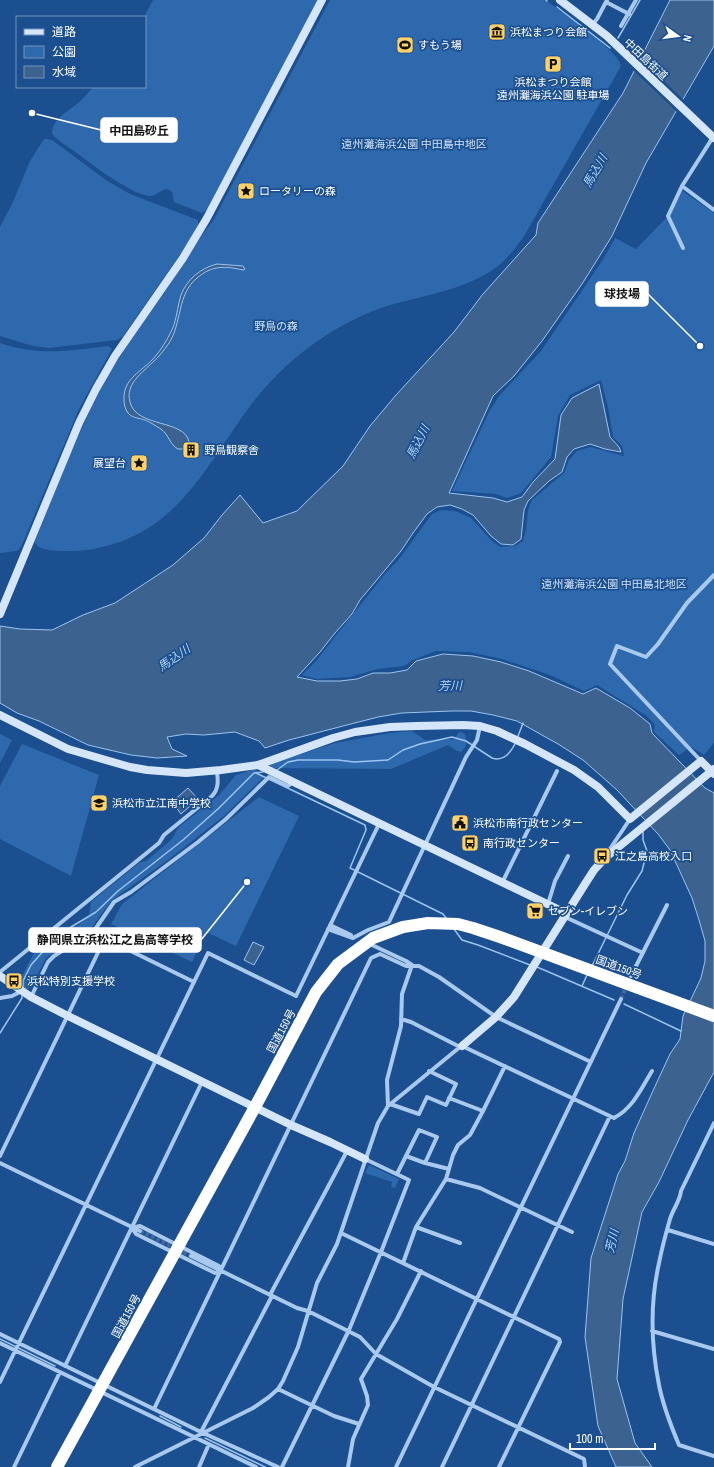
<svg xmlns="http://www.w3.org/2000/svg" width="714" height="1467" viewBox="0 0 714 1467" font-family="'Archivo Narrow','Noto Sans JP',sans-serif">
	<rect width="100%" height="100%" fill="#1b4f8f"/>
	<!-- green -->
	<path fill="#2e69ad" d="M 153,0 L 318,0 L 208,209 L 202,213 L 174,202 L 172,192 L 168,189 C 161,189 156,197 149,196 C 130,194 90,163 74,151 C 67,146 58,141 52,134 C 51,120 69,111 78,103 C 83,99 88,93 93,87 L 145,87 L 144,17 Z
		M 330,0 L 545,0 C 558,9 620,52 621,66 L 523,238 C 515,248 508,258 498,266 C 468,290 418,296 381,308 C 342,322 306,346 277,375 C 221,430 199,513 120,542 C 104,547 89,551 72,551 C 63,551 40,552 35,543 L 35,540 C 56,491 74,440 99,393 C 119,354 145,319 170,284 C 184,263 197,240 213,221 Z
		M 44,139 L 48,139 L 52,140 L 106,180 L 130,194 L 198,220 L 198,226 L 186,246 L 123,336 L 117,340 L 49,348 L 33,346 L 0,336 L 0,227 L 13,202 L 30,161 Z
		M 681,190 L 714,213 L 714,743 L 704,755 L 691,747 L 679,755 L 654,732 L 655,725 L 647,716 L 597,685 L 584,691 L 550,675 L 502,659 L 469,652 L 436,651 L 413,660 L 404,666 L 378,669 L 350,677 L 317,679 L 302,675 L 316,661 L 384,575 L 399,559 L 432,514 L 441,510 L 455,511 L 471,518 L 491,540 L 500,547 L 515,546 L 523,541 L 526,529 L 528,510 L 532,500 L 564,473 L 569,460 L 577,451 L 590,447 L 624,456 L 622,446 L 613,437 L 608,407 L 601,380 L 570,395 L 558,416 L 551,457 L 521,493 L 507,498 L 496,494 L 452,491 L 489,412 L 499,396 L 541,351 L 602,261 L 615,238 L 636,249 L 668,216 Z
		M 0,343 C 38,356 70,351 108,346 L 112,349 L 79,409 L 21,547 L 17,551 L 0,553 Z
		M 412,731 L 425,740 L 455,739 L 458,733 L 461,732 L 465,734 C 467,741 467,747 461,752 L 457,751 L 448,745 L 391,769 L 271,768 L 270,764 L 335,743 L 390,733 Z
		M 0,734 L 12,740 L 0,763 Z
		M 22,744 L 99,775 L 71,876 L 0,839 L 0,786 Z
		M 255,769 L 264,777 L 224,816 L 168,860 L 112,900 L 92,927 L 46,958 L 31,988 L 26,989 L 19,982 L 36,949 L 62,927 L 77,926 L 89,916 L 91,902 L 140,862 L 146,861 L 171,840 L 179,827 L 219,795 L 236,775 Z
		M 259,797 L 299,816 L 236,946 L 206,932 L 192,962 L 111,924 L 122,904 Z
		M 369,1165 L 399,1179 L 395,1188 L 391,1187 L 392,1182 L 365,1173 Z"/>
	<!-- water -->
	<path fill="#3c6290" stroke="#9cc4f0" d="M 670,0 L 714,0 L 714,46 L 646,163 L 612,236 L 582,284 L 542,341 L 514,376 L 493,396 L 449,493 L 493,498 L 507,502 L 522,497 L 533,482 L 555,459 L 561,415 L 572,398 L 599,384 L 610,437 L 619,447 L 621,452 L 605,449 L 590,444 L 574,449 L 567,457 L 562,472 L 549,481 L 528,501 L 524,510 L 521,539 L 513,545 L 501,544 L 491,536 L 473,515 L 462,509 L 450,505 L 437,507 L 427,514 L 413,533 L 401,551 L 360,600 L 352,614 L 335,633 L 320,652 L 297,677 L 317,681 L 340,681 L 357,679 L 373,673 L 390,673 L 407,670 L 416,661 L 443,654 L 473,656 L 501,662 L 529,671 L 583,694 L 596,688 L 630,708 L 650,724 L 652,733 L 705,788 L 714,793 L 714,1072 L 688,1120 L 659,1182 L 642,1212 L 623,1299 L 617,1379 L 635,1443 L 652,1467 L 616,1467 L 598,1426 L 585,1337 L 591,1258 L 618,1174 L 625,1161 L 634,1133 L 651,1095 L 670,1054 L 680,1039 L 683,1016 L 701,978 L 705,961 L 705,941 L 699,920 L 692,898 L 670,850 L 658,834 L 617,790 L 583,760 L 558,744 L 517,721 L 493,715 L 471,711 L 451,711 L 402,713 L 378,717 L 289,740 L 265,748 L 259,741 L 235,732 L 204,735 L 186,734 L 167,737 L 172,749 L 187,756 L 157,758 L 131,755 L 88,745 L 39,721 L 17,713 L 0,703 L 0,626 L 20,629 L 52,630 L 83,615 L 115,603 L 173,565 L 204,538 L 222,515 L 240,495 L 263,523 L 297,511 L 343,466 L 370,426 L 396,395 L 454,332 L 483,294 L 536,235 L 538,223 L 623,93 Z
		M 217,264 L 243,266 L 245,269 L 243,270 C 225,266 212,265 197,278 C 177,294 182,323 169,343 C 164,350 159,357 153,362 C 142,373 125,384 130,402 C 136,428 185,419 189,442 L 186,449 L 178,449 C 170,445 169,435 161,429 C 156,426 150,422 145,420 C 139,418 132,418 128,413 C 125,409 124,404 124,399 C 123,379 142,371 153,359 C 162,349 169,337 174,325 C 177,315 178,304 181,295 C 187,279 201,268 217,264 Z
		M 188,788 L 198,799 L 181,814 L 172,802 Z
		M 253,942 L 264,947 L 254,965 L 244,960 Z"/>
	<!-- pier -->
	<path fill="#1b4f8f" d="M 639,57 L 685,101 L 678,113 L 633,70 Z"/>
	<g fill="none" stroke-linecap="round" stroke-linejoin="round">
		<!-- stream -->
		<path stroke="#9cc4f0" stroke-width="1.5" d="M 546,0 L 547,1
			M 557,7 L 610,48
			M 618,38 L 640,0
			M 518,736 L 523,723
			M 277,770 L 288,762 L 298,760 L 338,760 L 354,762 L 388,760 L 403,750 L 420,744 L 452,737 L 466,741 L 492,758 C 504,762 511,752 516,742
			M 256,773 L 365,825 L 366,830 L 350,868 L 443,914 L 446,918
			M 454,929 L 462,940 L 478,945 L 530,965
			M 592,966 L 627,895 L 642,871 L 647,851 L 643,840 L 643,832
			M 537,967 L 614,1000
			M 582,986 L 587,975
			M 23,988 L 23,981 L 31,965 L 47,947 L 71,927 L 96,912 L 118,891 L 183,840 L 219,808 L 254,773 L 263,772
			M 624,1004 L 681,1031
			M 0,1033 L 22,998 L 22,994
			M 0,1339 L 55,1366
			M 160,1416 L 181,1427
			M 205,1438 L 265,1467"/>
		<!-- street-tunnel -->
		<path stroke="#3d69a0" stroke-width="4" stroke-dasharray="4 2" stroke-linecap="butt" d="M 621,999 L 626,986
			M 140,1231 L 191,1256"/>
		<!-- street -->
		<path stroke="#a9c9ee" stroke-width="4" d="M 606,2 L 629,14
			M 593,24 L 597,19 L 607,0
			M 621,26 L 636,0
			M 682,186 L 714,210
			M 683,248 L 668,216 L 682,186 L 713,137
			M 701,761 L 610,664 L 617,646 L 646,657 L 658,644 L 687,603 L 714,575
			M 608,852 L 630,819
			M 502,883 L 557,771
			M 548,904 L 555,881 L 568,856
			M 565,917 L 643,953
			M 330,925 L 351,935
			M 328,929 L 353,938 L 368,930 L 389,922 L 466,757 L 477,740 L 480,726
			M 92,932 L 96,928 L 114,902 L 131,892 L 198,842 L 226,819 L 269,777 L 288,786 L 293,782
			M 372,945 L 406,961 L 412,965
			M 0,972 L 159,843 L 164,835 L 212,796 C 219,789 218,780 217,771
			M 631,976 L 667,905
			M 31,997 L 48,962 L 54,956 L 92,932 L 194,982
			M 0,998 L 12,996 L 22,991
			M 401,1019 L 411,1022 L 460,1047
			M 449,1098 L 483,1111
			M 390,1104 L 419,1114 L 427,1097 L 446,1105 L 456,1084 L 429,1071
			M 388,1106 L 387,1080 L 401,1026 L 402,994 L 412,965
			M 714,1123 L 681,1191 C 680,1201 673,1209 670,1219 C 666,1233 662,1248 659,1263 C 650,1303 651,1345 659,1385 C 663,1406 671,1426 679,1445 L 714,1456
			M 0,1156 L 105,938
			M 406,1156 L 425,1163 L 449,1169
			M 0,1163 L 140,1231
			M 397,1174 L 419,1130 L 437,1137 L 425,1163
			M 446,1179 L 480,1188 L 572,1232
			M 140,1226 L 219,1266 L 220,1271 L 215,1273 L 136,1234 L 132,1228 Z
			M 416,1227 L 460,1243
			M 668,1230 L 714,1244
			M 341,1233 L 559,1339 L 560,1342 L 499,1467
			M 191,1256 L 297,1308 L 308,1311 L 360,1337 L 376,1354 L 434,1387 L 584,1459 L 585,1467
			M 403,1263 L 416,1227 L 446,1179 L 453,1155 L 458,1145 L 470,1135 L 483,1111 L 505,1066
			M 270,1295 C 296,1246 322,1199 347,1151
			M 652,1331 L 714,1349
			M 0,1334 L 201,1432 L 278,1467
			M 0,1343 L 256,1467
			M 65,1366 L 202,1082
			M 0,1382 L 208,953 L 296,996 L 379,824
			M 278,1389 L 334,1416 L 359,1424
			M 154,1409 L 371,958 L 380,954 L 406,966 L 419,966 L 439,977 L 496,1017 L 591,1062
			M 201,1432 L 272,1296
			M 14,1467 L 60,1372
			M 135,1467 L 253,1408 L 269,1397 L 278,1389 L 283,1381 L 298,1347 L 317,1283 L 337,1244 L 378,1123 L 388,1106 L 460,1047 L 462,1046 L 614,1118 C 633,1108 641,1089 652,1071
			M 199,1467 L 209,1444
			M 282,1467 L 349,1330 L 381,1252 L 409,1180 L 365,1159
			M 348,1467 L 353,1439 L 368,1405 L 367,1396 L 361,1379 L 397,1319 L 421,1271
			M 396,1467 L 621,999
			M 442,1467 L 610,1116"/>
		<!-- secondary -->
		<path stroke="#d6e6fa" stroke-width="8" d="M 560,0 L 607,36 L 714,138
			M 0,614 L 79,423 L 96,389 L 115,356 L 183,258 L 207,218 L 322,0
			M 0,715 L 68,749 L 130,767 L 147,770 L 186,773 L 221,770 L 258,765 L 333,738 L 355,732 L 390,727 L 417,726 L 463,725 L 480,726 L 497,731 L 525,744 L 574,770 L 598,787 L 630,819 L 701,761 L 714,774
			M 258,765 L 566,913
			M 0,976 L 31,997 L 68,1016 L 291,1125 L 330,1142 L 365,1159
			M 462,1046 L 496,1017 L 514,997 L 585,884 L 594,870 L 605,858 L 714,769"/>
		<!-- highway -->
		<path stroke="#fff" stroke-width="12" d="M 57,1467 L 255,1107 L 316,992 L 338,964 L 373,938 L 403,927 L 428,923 L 458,924 L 473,928 L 500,937 L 714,1016"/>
	</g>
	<!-- icons -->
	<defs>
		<g id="museum-square" transform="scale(0.9)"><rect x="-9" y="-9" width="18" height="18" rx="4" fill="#ffd166" stroke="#1b4f8f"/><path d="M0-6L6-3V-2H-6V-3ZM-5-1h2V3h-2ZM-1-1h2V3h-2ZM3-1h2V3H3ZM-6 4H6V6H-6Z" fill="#111"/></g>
		<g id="stadium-square" transform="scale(0.9)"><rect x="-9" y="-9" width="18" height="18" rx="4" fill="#ffd166" stroke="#1b4f8f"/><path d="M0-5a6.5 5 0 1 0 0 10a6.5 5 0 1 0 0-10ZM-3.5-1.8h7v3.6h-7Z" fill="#111"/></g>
		<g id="parking-square" transform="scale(0.9)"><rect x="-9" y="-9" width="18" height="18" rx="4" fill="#ffd166" stroke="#1b4f8f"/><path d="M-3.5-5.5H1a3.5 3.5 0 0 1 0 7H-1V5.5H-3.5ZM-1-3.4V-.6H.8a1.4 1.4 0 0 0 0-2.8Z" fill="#111"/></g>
		<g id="sight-square" transform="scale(0.9)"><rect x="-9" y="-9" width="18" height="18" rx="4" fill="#ffd166" stroke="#1b4f8f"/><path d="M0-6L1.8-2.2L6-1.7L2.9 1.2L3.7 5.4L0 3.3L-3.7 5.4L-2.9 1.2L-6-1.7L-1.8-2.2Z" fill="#111"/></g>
		<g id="building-square" transform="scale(0.9)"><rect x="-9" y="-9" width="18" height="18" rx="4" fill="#ffd166" stroke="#1b4f8f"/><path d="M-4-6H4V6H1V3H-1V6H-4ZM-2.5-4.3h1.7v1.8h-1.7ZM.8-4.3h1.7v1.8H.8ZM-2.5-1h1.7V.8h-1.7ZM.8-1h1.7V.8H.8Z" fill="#111"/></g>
		<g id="school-square" transform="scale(0.9)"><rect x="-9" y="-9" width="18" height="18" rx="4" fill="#ffd166" stroke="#1b4f8f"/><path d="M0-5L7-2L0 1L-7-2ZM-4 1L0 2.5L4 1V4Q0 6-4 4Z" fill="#111"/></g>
		<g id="civic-square" transform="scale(0.9)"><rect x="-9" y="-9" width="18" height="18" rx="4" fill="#ffd166" stroke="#1b4f8f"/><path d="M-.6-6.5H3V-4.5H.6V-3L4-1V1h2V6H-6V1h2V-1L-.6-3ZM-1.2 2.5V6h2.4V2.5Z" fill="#111"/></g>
		<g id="bus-square" transform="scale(0.9)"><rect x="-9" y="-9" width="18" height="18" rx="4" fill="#ffd166" stroke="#1b4f8f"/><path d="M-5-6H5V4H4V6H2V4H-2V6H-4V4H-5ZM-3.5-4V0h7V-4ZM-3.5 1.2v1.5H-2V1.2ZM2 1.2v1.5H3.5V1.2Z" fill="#111"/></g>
		<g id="supermarket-square" transform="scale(0.9)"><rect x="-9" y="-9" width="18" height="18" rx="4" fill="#ffd166" stroke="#1b4f8f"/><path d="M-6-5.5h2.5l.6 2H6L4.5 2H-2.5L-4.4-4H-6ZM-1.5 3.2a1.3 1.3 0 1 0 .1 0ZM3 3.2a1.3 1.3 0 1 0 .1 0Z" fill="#111"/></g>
	</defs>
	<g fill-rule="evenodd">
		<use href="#museum-square" x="497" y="32"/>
		<use href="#stadium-square" x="405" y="45"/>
		<use href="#parking-square" x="553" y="64"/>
		<use href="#sight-square" x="246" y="191"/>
		<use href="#building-square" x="191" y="450"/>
		<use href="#sight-square" x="139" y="463"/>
		<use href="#school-square" x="99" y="803"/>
		<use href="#civic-square" x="460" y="823"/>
		<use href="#bus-square" x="470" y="843"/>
		<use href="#bus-square" x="602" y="856"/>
		<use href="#supermarket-square" x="535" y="911"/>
		<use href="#bus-square" x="14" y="981"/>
	</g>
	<g text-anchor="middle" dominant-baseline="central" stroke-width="3.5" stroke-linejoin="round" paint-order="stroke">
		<!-- poi labels -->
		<g font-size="11" fill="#fff" stroke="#1b4f8f" text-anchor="start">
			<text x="510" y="32">浜松まつり会館</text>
			<text x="418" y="45">すもう場</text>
			<text x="553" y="82" text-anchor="middle">浜松まつり会館<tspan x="553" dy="13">遠州灘海浜公園 駐車場</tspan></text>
			<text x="259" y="191">ロータリーの森</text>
			<text x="204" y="450">野鳥観察舎</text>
			<text x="126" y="463" text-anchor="end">展望台</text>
			<text x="112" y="803">浜松市立江南中学校</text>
			<text x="473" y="823">浜松市南行政センター</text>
			<text x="483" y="843">南行政センター</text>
			<text x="615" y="856">江之島高校入口</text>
			<text x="548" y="911">セブン-イレブン</text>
			<text x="27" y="981">浜松特別支援学校</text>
		</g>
		<!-- street labels -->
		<g font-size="11" fill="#fff" stroke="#1b4f8f">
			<text transform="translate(646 59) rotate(43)">中田島街道</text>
			<text transform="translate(619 967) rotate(20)">国道150号</text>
			<text transform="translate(281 1031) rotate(-62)">国道150号</text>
			<text transform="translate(126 1316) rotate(-62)">国道150号</text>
		</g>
		<!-- park labels -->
		<g font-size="11" fill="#cfe3fa" stroke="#1b4f8f">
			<text x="414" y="144">遠州灘海浜公園 中田島中地区</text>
			<text x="276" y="326">野鳥の森</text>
			<text x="614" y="584">遠州灘海浜公園 中田島北地区</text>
		</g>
		<!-- water labels -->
		<g font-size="12" font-style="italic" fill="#b5d3f5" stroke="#1b4f8f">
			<text transform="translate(595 171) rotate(-60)">馬込川</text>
			<text transform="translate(418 442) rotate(-63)">馬込川</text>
			<text transform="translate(174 658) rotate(-35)">馬込川</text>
			<text transform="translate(450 686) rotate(-1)">芳川</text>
			<text transform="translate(612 1241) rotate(-77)">芳川</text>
		</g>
	</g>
	<!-- callouts -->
	<path fill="none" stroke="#fff" stroke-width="1.5" d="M32 113L101 130M700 346L648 294M247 882L201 940"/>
	<g fill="#fff" stroke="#1b4f8f" stroke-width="1.5">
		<circle cx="32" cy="113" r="4"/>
		<circle cx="700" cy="346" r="4"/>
		<circle cx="247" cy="882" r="4"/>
	</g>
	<g fill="#fff" stroke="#fff" stroke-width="1.5">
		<rect x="101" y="118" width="76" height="24" rx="4"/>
		<rect x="596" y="282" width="52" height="24" rx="4"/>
		<rect x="29" y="928" width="172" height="24" rx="4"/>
	</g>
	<g font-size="12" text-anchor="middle" font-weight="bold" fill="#111">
		<text x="139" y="135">中田島砂丘</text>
		<text x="622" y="298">球技場</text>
		<text x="115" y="944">静岡県立浜松江之島高等学校</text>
	</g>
	<!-- legend -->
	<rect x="16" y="16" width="130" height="72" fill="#1b4f8f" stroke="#7695bc"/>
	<rect x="24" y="29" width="20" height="6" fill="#d6e6fa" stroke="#7695bc"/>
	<text x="52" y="36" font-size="12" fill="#ffffff">道路</text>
	<rect x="24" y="46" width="20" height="12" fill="#2e69ad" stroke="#7695bc"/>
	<text x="52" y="56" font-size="12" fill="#ffffff">公園</text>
	<rect x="24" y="66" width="20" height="12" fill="#3c6290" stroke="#7695bc"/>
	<text x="52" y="76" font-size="12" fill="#ffffff">水域</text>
	<!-- north arrow -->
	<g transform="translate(678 36) rotate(104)" stroke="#1b4f8f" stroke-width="3" paint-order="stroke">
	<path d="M0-3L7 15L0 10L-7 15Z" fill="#ffffff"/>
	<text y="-6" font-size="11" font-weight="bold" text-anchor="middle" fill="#ffffff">N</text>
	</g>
	<!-- scale -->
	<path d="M570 1443v6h85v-6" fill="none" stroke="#ffffff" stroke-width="2"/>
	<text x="576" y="1443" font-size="12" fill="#ffffff" stroke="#1b4f8f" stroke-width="3" paint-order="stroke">100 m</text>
</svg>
